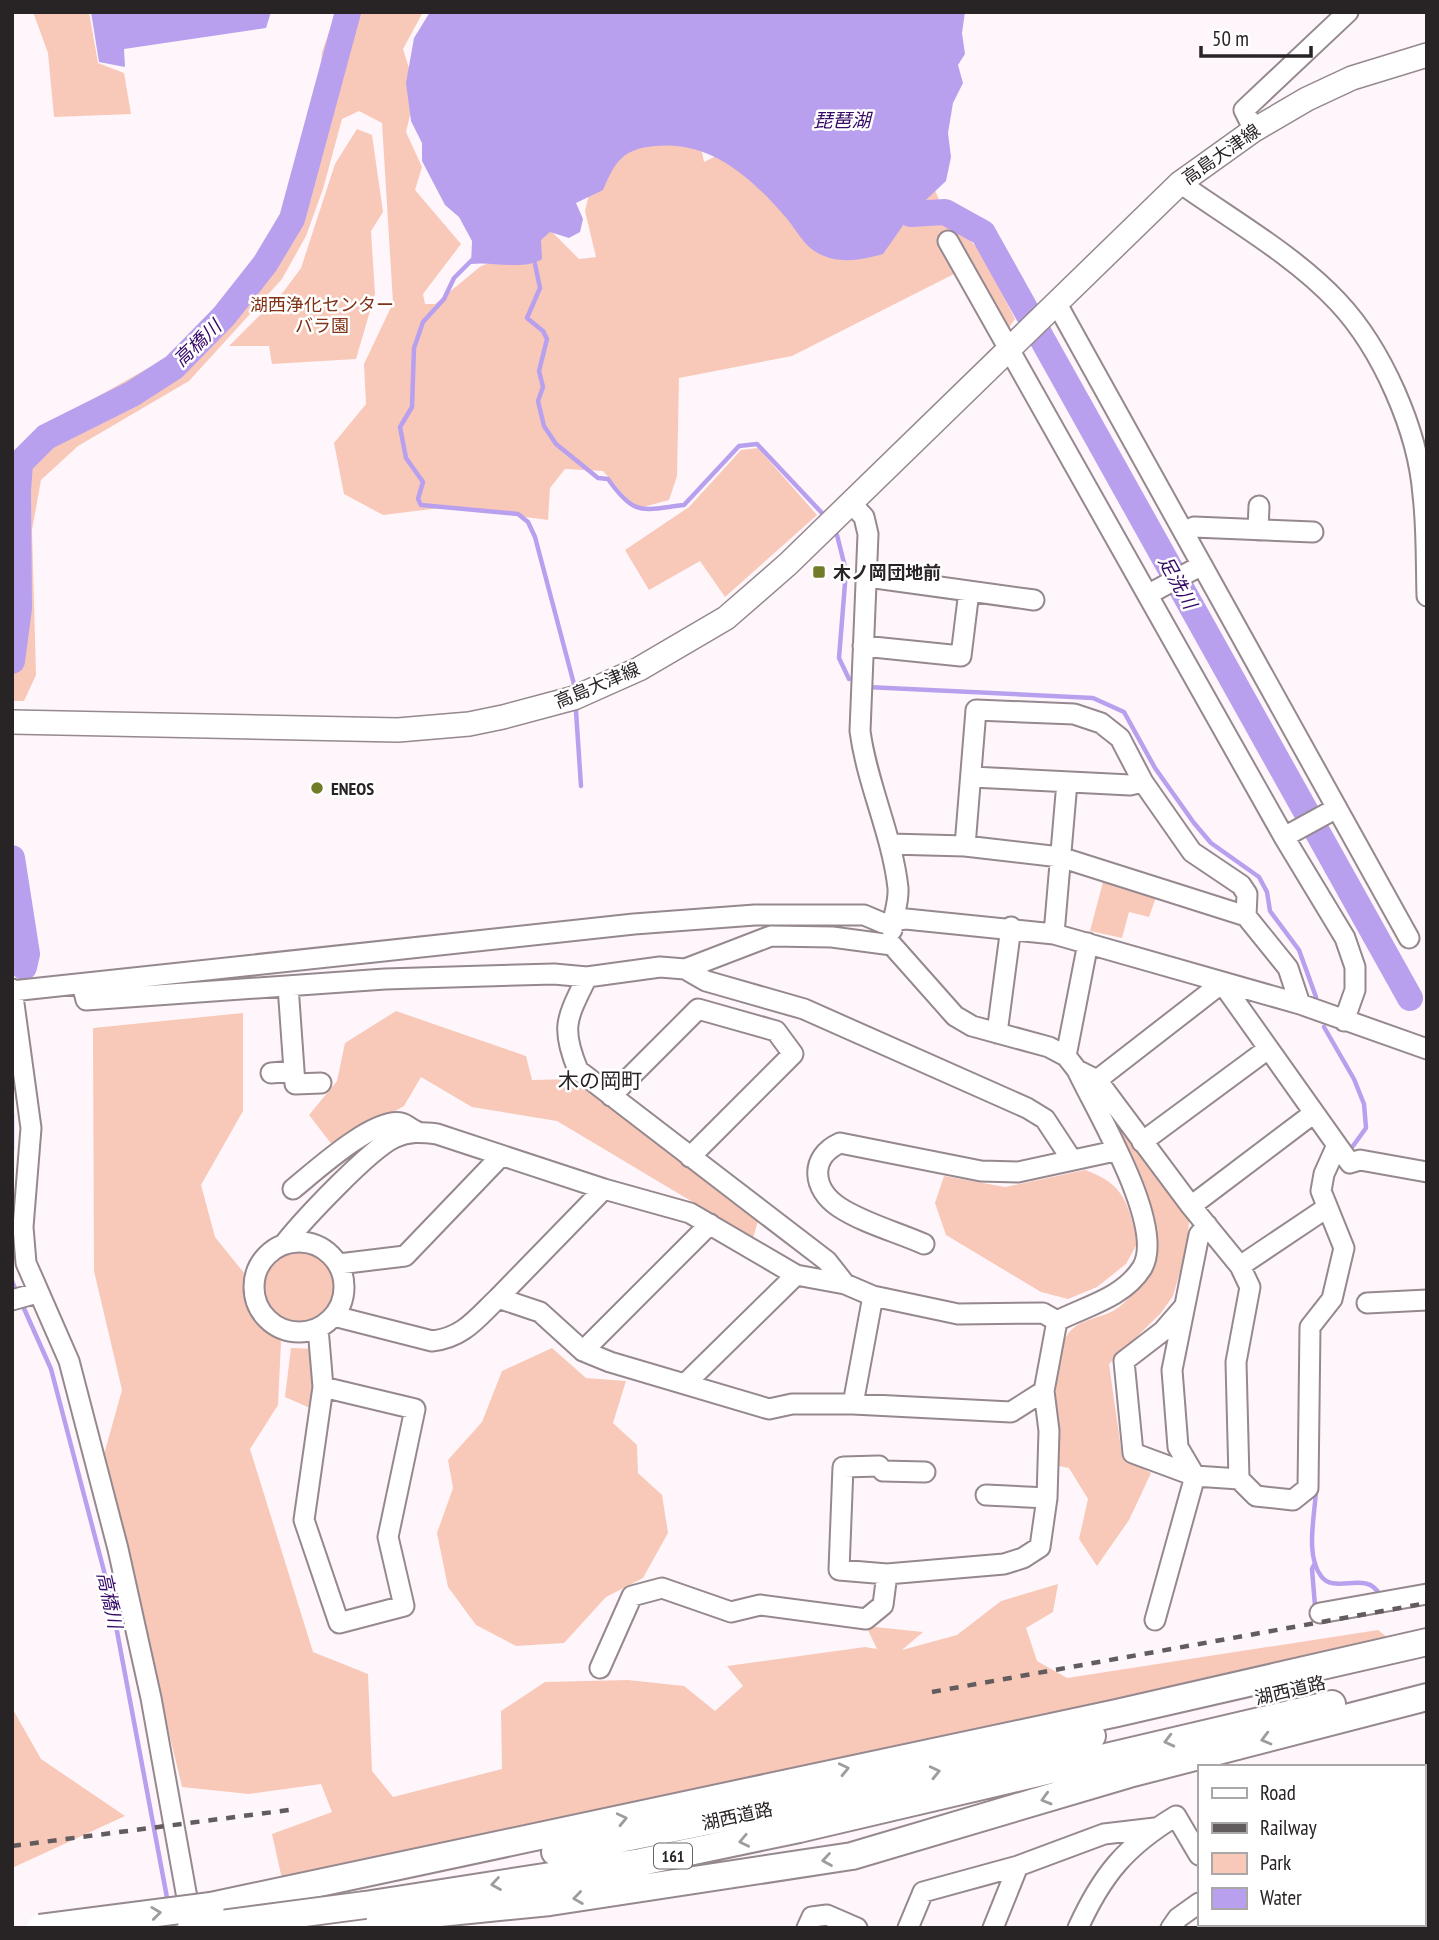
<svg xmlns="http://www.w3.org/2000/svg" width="1439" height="1940" viewBox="0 0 1439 1940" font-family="'PT Sans Narrow','Noto Sans JP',sans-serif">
	<rect width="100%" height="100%" fill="#fef6fa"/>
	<!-- green -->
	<path fill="#f8c9b9" d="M 33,12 L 89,12 L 98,63 L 124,73 L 131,114 L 54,117 L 48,53 Z
		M 336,12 L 423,12 L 403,49 L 416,90 L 406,132 L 422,167 L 415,190 L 461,244 L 423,294 L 425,304 L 435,304 L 481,266 L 514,255 L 530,235 L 551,231 L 579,259 L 596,257 L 585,211 L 606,124 L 698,132 L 704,162 L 724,152 L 925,166 L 947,219 L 980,250 L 1015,319 L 1005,333 L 956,273 L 792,356 L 679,378 L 677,476 L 669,500 L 636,509 L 603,471 L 565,469 L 550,488 L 548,520 L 448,507 L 383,515 L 344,494 L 334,443 L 366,404 L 364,364 L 393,303 L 382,123 L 359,111 L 342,119 L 323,189 L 306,236 L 282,279 L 189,381 L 78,446 L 41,480 L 32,530 L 36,675 L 24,701 L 12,701 L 15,459 L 51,423 L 173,354 L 272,244 L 317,102 L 322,52 Z
		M 357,129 L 372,135 L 383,212 L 371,231 L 375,294 L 356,359 L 272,364 L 269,346 L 229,346 L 284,291 L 301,268 L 335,164 Z
		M 758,448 L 817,515 L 725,597 L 700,561 L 649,590 L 625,550 L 689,507 L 741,450 Z
		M 1103,882 L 1156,897 L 1149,917 L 1129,912 L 1122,938 L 1090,931 Z
		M 396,1011 L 526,1056 L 532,1080 L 573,1079 L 758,1221 L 753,1238 L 557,1121 L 472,1107 L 421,1077 L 404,1106 L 333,1146 L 309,1115 L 337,1081 L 345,1043 Z
		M 243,1013 L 243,1111 L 201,1185 L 215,1237 L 244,1273 L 281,1342 L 278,1405 L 250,1449 L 313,1652 L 368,1674 L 372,1771 L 393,1797 L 502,1769 L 501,1711 L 545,1682 L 628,1680 L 684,1686 L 715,1711 L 743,1686 L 727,1666 L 865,1647 L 877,1649 L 866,1626 L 923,1632 L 902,1650 L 957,1635 L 1001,1601 L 1058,1584 L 1053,1612 L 1026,1628 L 1037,1661 L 1067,1678 L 1378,1630 L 1387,1637 L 1114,1705 L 282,1879 L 272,1834 L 332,1812 L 321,1784 L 249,1794 L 182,1787 L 103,1458 L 122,1390 L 94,1271 L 93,1028 Z
		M 1107,1102 L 1189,1221 L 1187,1248 L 1173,1296 L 1161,1313 L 1109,1364 L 1122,1456 L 1151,1473 L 1129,1520 L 1097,1566 L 1079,1539 L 1088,1499 L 1069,1468 L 1059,1466 C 1059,1432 1048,1361 1068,1334 C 1080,1317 1104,1319 1119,1307 C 1195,1246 1139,1179 1105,1112 Z
		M 1085,1170 C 1126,1185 1127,1203 1138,1242 L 1126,1264 L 1097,1287 L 1068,1299 L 1041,1292 L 946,1235 L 935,1203 L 944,1176 L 1005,1187 Z
		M264 1286a35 35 0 1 1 70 0a35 35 0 1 1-70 0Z
		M 291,1348 L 316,1349 L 310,1408 L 285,1397 Z
		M 552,1348 L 586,1378 L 626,1381 L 613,1423 L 637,1445 L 638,1473 L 662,1495 L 668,1533 L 643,1578 L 606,1597 L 564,1643 L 516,1646 L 476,1625 L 448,1587 L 437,1533 L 453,1488 L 448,1460 L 482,1422 L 502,1371 Z
		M 12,1708 L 41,1759 L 125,1816 L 12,1868 Z"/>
	<!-- water -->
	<path fill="#b8a0ef" d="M 91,12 L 271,12 L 266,28 L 124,49 L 125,67 L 99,62 Z
		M 430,12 L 965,12 L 962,33 L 965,54 L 958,65 L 963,83 L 953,103 L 948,133 L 951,157 L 946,181 L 911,214 L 883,254 C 862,260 837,265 816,252 C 805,246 796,230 788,220 C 753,179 712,140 655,146 C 622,149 615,162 603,190 L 576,203 L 583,219 L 580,232 L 569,238 L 550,232 L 541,240 L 542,259 C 524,271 492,261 471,264 L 472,241 L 459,217 L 445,205 L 422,161 L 422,143 L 411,121 L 406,83 L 414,38 Z"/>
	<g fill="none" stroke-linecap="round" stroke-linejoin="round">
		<!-- stream -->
		<path stroke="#b8a0ef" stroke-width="4.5" d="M 472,260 L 454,278 L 444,299 L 423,322 L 414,348 L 412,407 L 400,427 L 406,458 L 423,482 L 418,499 L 421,505 L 518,514 L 528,522 L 535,537 L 575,688
			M 535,264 L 540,288 L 527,318 L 543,331 L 547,339 L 539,371 L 543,387 L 538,401 L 544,426 L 556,444 L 598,478 L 608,479 C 635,517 641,510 684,505 L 739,446 L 757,444 L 822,513
			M 837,535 L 846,571 L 839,658 L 849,679
			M 867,687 L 1093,698 L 1124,712 L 1155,768 L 1194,823 L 1211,843 L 1259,877 L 1267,892 L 1270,911 L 1299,950 L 1316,997
			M 576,711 L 581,786
			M 1324,1027 L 1354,1079 L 1364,1104 L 1366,1128 L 1353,1146
			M 12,1114 L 12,1150
			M 12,1281 L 17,1293
			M 22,1304 L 51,1369 L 110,1594 L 168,1903
			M 1316,1490 C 1315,1515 1305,1555 1321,1576 C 1334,1595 1367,1570 1379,1594
			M 1315,1606 L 1312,1569 L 1315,1563"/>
		<!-- river -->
		<path stroke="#b8a0ef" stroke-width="26" d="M 880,197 L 911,214 L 945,212 L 983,233 L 1410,998
			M 12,661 L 19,608 L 18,491 L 20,463 L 46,437 L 132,394 L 174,367 L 224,316 L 265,264 L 292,219 L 348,12
			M 12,858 L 27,954 L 24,967"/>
		<!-- minor casing -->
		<g stroke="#95888e" stroke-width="23">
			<path id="minor" d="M 1254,130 L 1244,110 L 1348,12
				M 1180,183 C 1232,220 1294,255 1338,302 C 1382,349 1418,430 1423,495 C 1427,528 1426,562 1427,596
				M 948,241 L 1284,837 L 1345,938 L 1355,967 L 1355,990 L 1344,1021
				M 1057,304 L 1409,938
				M 852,504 L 864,517 L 868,534 L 860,731 C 867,784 892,834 898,888 C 899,903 893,915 892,930
				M 1258,530 L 1259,506
				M 1184,532 L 1194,527 L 1313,532
				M 868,577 L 1034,600
				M 1149,594 L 1202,565
				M 863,646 L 961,656 L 969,591
				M 972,777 L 1130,785 L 1143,782
				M 1284,837 L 1337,808
				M 890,844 L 965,846 L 1060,857 L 1246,916 L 1288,968 L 1300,1004
				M 965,846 L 976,710 L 1074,714 L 1101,723 L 1120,738 L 1143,782 L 1192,852 L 1241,885 L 1247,894 L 1246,916
				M 1054,934 L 1067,782
				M 685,969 L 771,936 L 832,937 L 892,945 L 955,1016 L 972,1026 L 1049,1047 L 1066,1056 L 1077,1070 L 1097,1080 L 1191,1206 L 1240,1266 L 1325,1209
				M 82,984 L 86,1000 L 385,979 L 554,974 L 587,977
				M 288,986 L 295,1084 L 321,1083
				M 12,989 L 31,1128 L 23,1227 L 26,1263 L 69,1361 L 118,1549 L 151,1698 L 191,1920
				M 12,991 L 634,924 L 755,915 L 864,915 L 883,923 L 906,919 L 1054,934 L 1300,1004 L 1427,1049
				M 997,1033 L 1011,927
				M 1066,1056 L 1088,943
				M 271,1073 L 294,1071
				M 1097,1080 L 1222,983 L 1337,1145 L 1324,1174 L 1321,1191 L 1344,1248 L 1332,1299 L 1310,1327 L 1308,1488 L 1293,1500 L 1256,1496 L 1239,1479 L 1195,1476 L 1178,1447 L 1172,1370 L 1199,1235 L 1207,1225
				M 611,1096 L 698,1009 L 776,1031 L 793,1054 L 690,1157
				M 1142,1142 L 1268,1049
				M 1337,1145 L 1350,1163 L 1360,1160 L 1427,1172
				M 293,1189 C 314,1172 374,1117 401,1123 C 406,1124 411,1129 416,1131
				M 1191,1206 L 1314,1113
				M254 1287a45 45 0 1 1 90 0a45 45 0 1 1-90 0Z
				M 285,1243 C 304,1219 369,1150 394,1138 C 409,1131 421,1132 437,1134 L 604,1189 L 690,1213 L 796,1275 L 845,1284 L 873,1296 L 958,1314 L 1043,1313 L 1057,1321
				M 924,1244 C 897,1232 863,1223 839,1207 C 812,1189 809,1157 840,1143 L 981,1171 L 1018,1172 L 1115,1151
				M 339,1264 L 405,1256 L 501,1156
				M 845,1284 L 827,1261 L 578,1070 C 560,1027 567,1018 587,977 L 660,967 L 685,969 L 706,981 L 804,1009 L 1027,1108 L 1045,1119 L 1072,1160
				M 498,1298 L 604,1189
				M 12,1300 L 37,1293
				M 1367,1303 L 1427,1300
				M 334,1316 L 432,1341 C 463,1338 477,1318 498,1298 L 540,1312 L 583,1351 L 610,1362 L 769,1409 L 792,1404 L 853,1404 L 1011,1412 L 1044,1391
				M 1057,1321 C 1086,1306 1123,1298 1142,1268 C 1167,1227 1096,1111 1077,1070
				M 318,1328 L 323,1387 L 304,1520 L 339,1623 L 404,1606 L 388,1537 L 415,1409 L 323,1387
				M 583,1351 L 710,1224
				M 686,1383 L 796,1275
				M 853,1404 L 873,1296
				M 1239,1479 L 1236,1362 L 1250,1287 L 1240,1266
				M 986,1495 L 1047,1498
				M 887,1574 L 839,1570 L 843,1467 L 879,1466 L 883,1471 L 925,1472
				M 1320,1613 L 1427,1594
				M 1155,1620 L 1195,1476 L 1133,1453 L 1124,1361 L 1163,1331 L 1183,1308
				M 600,1668 L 632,1596 L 662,1588 L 731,1612 L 760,1605 L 866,1619 L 883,1605 L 887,1574 L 1004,1564 L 1023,1558 L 1040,1547 L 1047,1498 L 1049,1431 L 1044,1391 L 1057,1321
				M 1423,1850 L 1427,1850
				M 1423,1880 L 1427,1882
				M 1289,1924 L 1290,1928
				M 1331,1924 L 1331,1928
				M 807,1928 L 812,1917 L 827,1915 L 857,1928
				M 908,1928 L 923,1892 L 1018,1866 L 1104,1834 L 1155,1828
				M 993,1928 L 1018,1866
				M 1078,1928 C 1102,1875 1126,1846 1176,1816 L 1199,1855
				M 1171,1928 L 1178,1918 L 1199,1903"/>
		</g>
		<!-- major casing -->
		<g stroke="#95888e" stroke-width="26">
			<path id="major" d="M 12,722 L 398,730 L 469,724 L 503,717 L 574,698 L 639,669 L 726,618 L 788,564 L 1180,183 L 1254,130 L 1307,99 L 1352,78 L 1427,55"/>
		</g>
		<!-- highway casing -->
		<g stroke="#95888e" stroke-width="30">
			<path id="highway" d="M 555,1852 L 794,1804 L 1092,1736
				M 365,1905 L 641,1862 L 799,1829 L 1332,1704
				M 211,1906 L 1117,1713 L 1427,1642
				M 291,1928 L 550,1902 L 852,1856 L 1129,1774 L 1427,1697"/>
		</g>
		<!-- minor -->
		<use href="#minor" stroke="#fff" stroke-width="19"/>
		<!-- major -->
		<use href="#major" stroke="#fff" stroke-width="23"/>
		<!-- highway -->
		<use href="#highway" stroke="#fff" stroke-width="26"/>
		<!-- rail -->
		<path stroke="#625c5f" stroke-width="4.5" stroke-dasharray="9 9" stroke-linecap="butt" d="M 932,1692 L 1427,1603
			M 12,1846 L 289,1810"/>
		<!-- highway-bridge casing -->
		<g stroke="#95888e" stroke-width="30" stroke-linecap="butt">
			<path id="highway-bridge" d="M 40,1928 L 211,1906
				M 191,1928 L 365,1905"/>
		</g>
		<!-- highway-bridge -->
		<use href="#highway-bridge" stroke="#fff" stroke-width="26"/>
	</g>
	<!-- one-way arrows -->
	<defs><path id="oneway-chevron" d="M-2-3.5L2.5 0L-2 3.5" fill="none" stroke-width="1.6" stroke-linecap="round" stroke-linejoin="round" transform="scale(1.75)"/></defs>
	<g stroke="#9e9c9d">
		<use href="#oneway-chevron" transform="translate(1266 1739) rotate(165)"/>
		<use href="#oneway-chevron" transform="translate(1169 1741) rotate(166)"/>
		<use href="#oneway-chevron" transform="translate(844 1769) rotate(-13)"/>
		<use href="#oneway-chevron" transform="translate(935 1772) rotate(-13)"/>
		<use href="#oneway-chevron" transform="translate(1046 1799) rotate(164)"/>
		<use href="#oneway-chevron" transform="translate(622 1819) rotate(-13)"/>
		<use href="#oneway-chevron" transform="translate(744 1841) rotate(168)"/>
		<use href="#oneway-chevron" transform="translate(827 1860) rotate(171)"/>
		<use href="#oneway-chevron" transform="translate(496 1884) rotate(171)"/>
		<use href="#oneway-chevron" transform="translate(578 1898) rotate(172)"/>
		<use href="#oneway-chevron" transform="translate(156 1913) rotate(-7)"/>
	</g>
	<!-- markers -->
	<g fill="#727b27" stroke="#fff" stroke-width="2.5">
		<rect x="812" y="565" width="14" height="14" rx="3.5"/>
		<circle cx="317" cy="788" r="7"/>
	</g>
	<g text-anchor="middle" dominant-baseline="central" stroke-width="5" stroke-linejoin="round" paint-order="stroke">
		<!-- shield labels -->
		<rect fill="#fff" stroke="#686566" stroke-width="2" x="654" y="1843.5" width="38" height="25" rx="5"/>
		<g font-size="16" font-weight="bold" fill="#282325">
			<text x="673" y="1856">161</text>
		</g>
		<!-- street labels -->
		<g font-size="18" fill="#282325" stroke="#fff">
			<text transform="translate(1221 154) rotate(-35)">高島大津線</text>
			<text transform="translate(597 685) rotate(-23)">高島大津線</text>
			<text transform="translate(1290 1690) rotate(-13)">湖西道路</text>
			<text transform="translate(737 1816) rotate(-12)">湖西道路</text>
		</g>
		<!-- park labels -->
		<g font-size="18" fill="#803216" stroke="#fff">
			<text x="322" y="304">湖西浄化センター<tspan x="322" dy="21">バラ園</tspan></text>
		</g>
		<!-- poi labels -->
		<g font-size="18" font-weight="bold" fill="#282325" stroke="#fff" text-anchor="start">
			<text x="833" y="572">木ノ岡団地前</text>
			<text x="331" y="788">ENEOS</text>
		</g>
		<!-- water labels -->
		<g font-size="19" font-style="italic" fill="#360a67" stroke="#fff">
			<text x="842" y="120">琵琶湖</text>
			<text transform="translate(197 343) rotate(-44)">高橋川</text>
			<text transform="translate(1178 582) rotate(61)">足洗川</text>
			<text transform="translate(110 1600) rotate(78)">高橋川</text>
		</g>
		<!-- quarter labels -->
		<g font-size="21" fill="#282325" stroke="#fff">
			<text x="600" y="1080">木の岡町</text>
		</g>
	</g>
	<!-- border -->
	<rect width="1439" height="1940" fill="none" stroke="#282325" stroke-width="28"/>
	<!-- legend -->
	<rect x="1198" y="1765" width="228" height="161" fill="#ffffff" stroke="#a9a7a8" stroke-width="2"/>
	<rect x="1212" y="1788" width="35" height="10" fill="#ffffff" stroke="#a9a7a8" stroke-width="2"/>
	<text x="1260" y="1800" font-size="21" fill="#282325">Road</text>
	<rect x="1212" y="1823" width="35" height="10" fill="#625c5f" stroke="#a9a7a8" stroke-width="2"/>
	<text x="1260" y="1835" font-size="21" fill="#282325">Railway</text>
	<rect x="1212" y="1853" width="35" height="21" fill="#f8c9b9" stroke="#a9a7a8" stroke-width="2"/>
	<text x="1260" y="1870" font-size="21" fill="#282325">Park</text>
	<rect x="1212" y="1888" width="35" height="21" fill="#b8a0ef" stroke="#a9a7a8" stroke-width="2"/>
	<text x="1260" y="1905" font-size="21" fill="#282325">Water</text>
	<!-- scale -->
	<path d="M1201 46v10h110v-10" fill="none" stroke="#282325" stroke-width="3.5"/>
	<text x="1212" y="46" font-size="21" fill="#282325" stroke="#ffffff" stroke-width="5" paint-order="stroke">50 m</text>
</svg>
